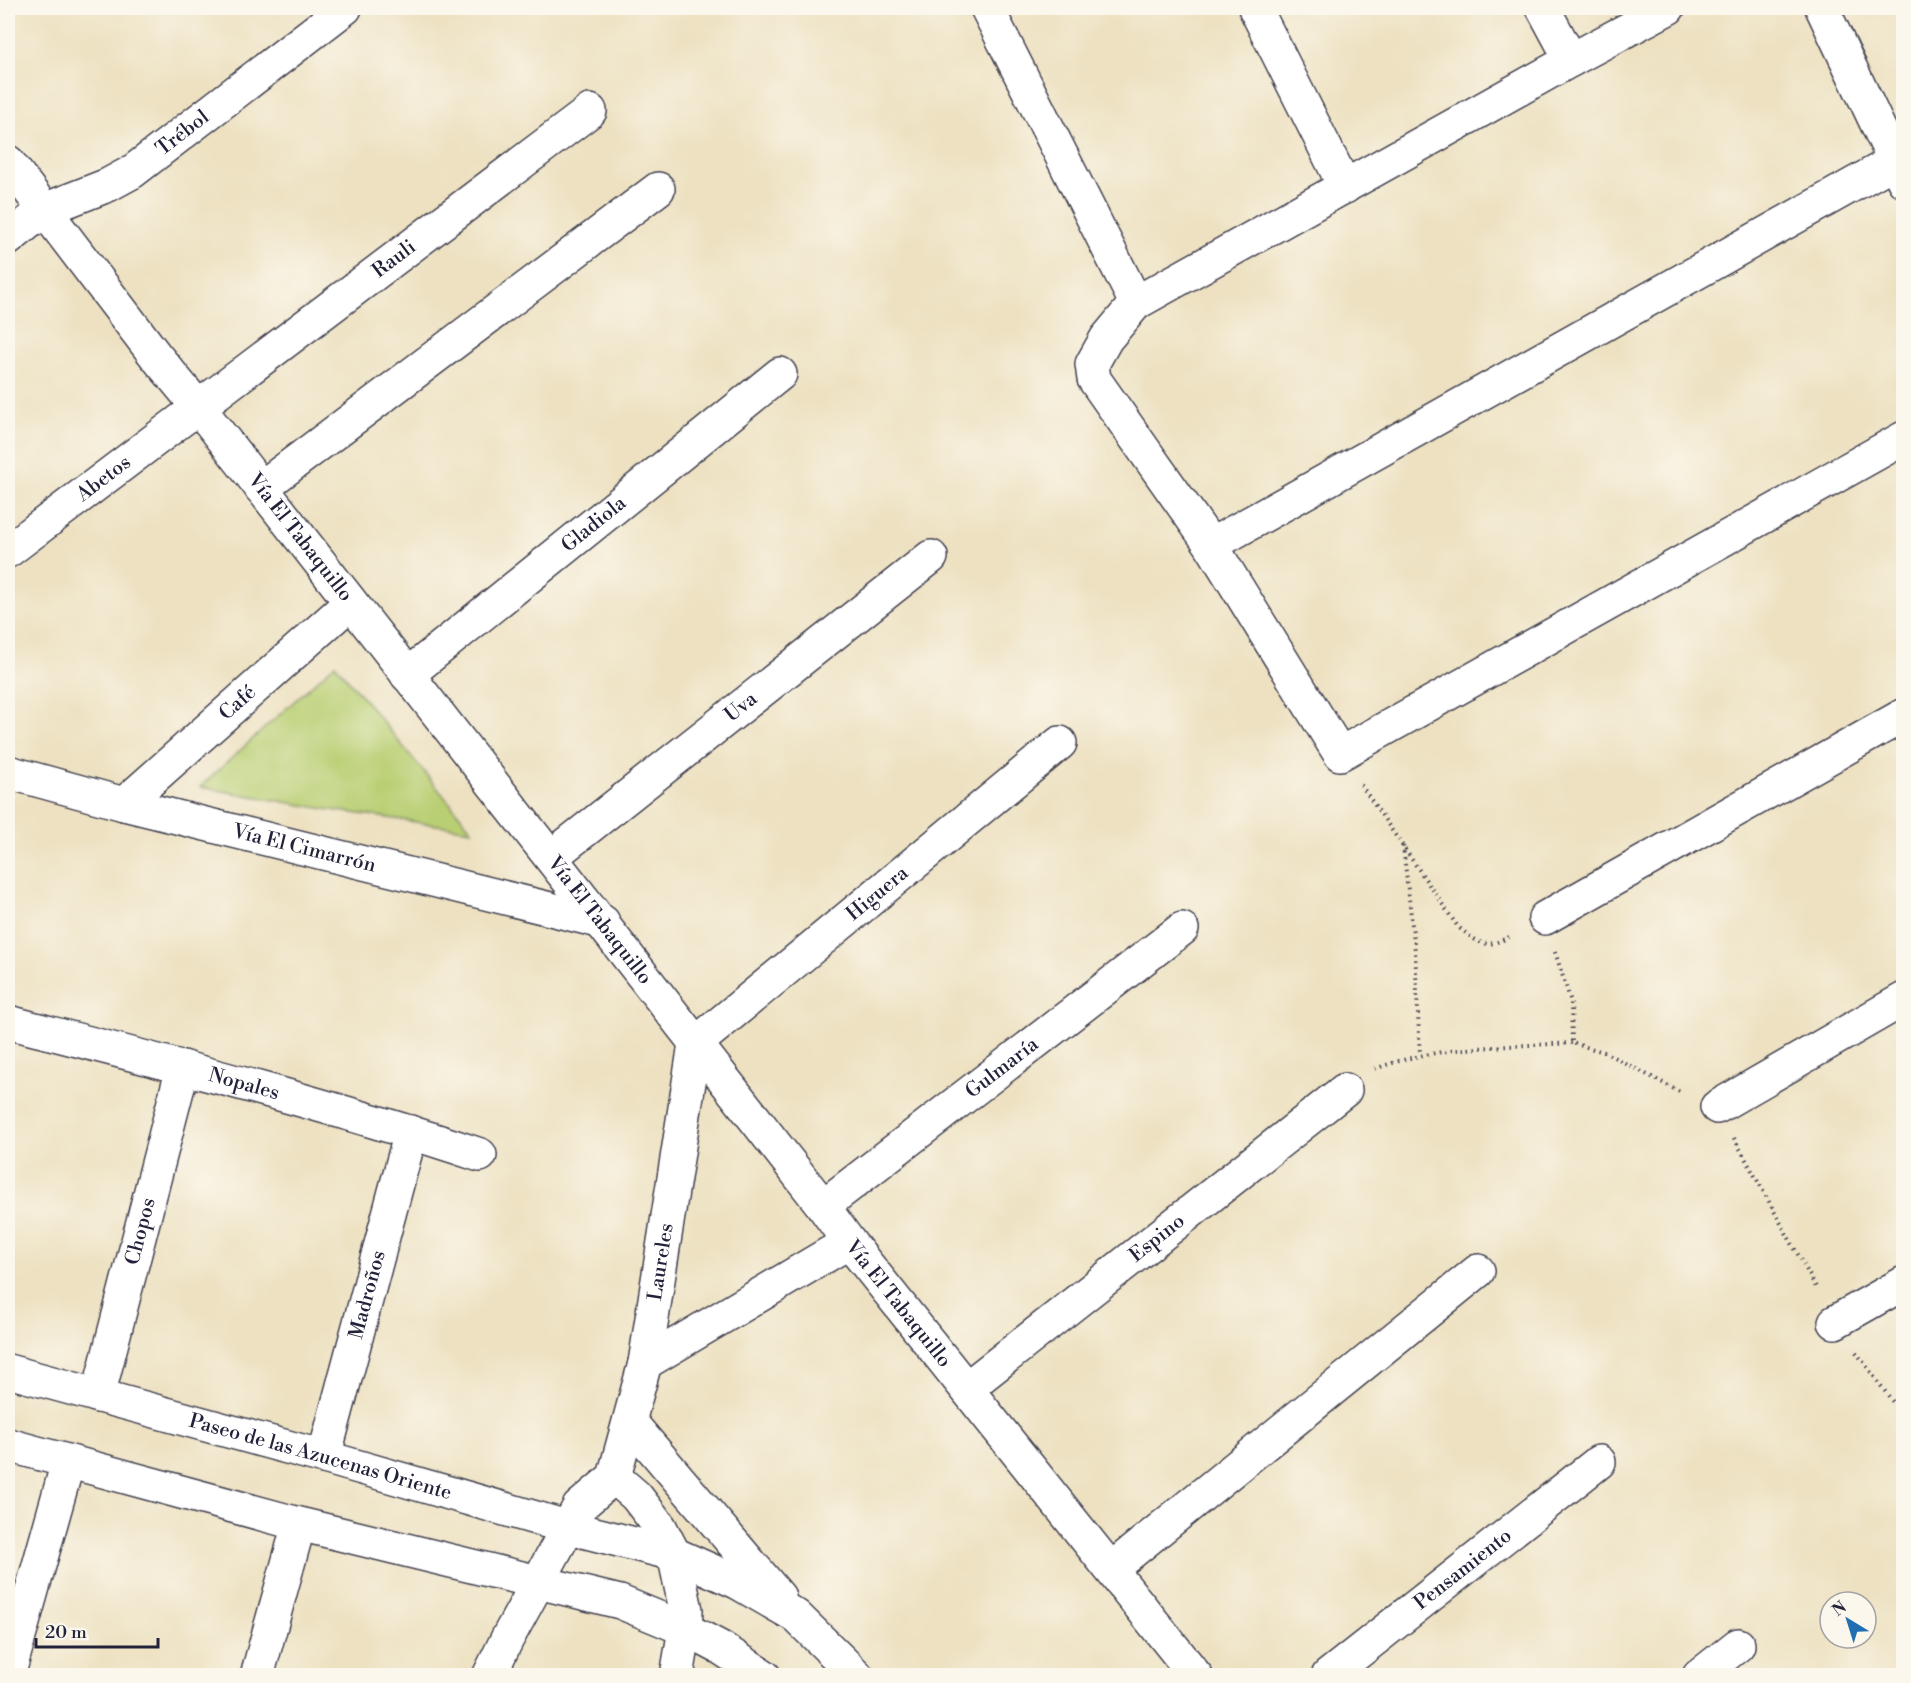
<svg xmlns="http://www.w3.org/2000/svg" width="1911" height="1683" viewBox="0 0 1911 1683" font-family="'Libre Bodoni',serif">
	<rect width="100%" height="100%" fill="#fbf7ec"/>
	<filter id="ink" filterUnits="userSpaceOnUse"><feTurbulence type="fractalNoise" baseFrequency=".0167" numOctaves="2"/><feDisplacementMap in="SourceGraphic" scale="12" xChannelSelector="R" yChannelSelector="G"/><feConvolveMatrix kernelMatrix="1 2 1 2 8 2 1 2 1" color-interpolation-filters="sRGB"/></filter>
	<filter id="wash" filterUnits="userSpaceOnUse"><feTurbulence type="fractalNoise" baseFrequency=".008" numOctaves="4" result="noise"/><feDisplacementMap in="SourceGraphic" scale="24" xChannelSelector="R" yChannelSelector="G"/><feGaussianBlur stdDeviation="1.35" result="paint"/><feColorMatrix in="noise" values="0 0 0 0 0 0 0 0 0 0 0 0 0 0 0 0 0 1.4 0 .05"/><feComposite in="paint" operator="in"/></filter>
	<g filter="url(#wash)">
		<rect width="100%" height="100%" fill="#ede1c1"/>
		<!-- green -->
		<path fill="#b9cf73" stroke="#6e7857" stroke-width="1.5" d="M 335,664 L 472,830 L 325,809 L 200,787 Z"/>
	</g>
	<g filter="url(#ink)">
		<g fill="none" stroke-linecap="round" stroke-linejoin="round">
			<!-- minor casing -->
			<g stroke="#403f4f" stroke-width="36">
				<g id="minor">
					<path d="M 987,8 L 1136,303"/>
					<path d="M 1255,8 L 1345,187"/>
					<path d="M 1543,8 L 1571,60"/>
					<path d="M 1668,8 L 1571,60 L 1136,303 L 1106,339 L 1092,364 L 1094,379 L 1211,545 L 1340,754 L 1904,438"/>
					<path d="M 1822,8 L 1904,181"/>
					<path id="s1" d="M 8,162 L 155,355 L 199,408 L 823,1206 L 849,1242 L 1196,1676"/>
					<path id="s2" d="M 8,239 L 44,210 L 108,185 L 132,172 L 345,8"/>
					<path d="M 261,488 L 658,189"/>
					<path d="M 1211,545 L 1904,156"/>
					<path id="s3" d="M 8,551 L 590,111"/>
					<path id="s4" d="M 407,675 L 780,374"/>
					<path id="s5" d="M 8,772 L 124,804 L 603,922"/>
					<path id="s6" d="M 124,804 L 350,603"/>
					<path id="s7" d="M 551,857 L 931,557"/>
					<path d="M 1545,918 L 1904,715"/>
					<path id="s8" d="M 8,1022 C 166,1063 325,1103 480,1155"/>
					<path d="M 1717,1107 L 1904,999"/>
					<path id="s9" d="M 823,1206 L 1182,929"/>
					<path d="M 1835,1322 L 1904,1283"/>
					<path d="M 645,1363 L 849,1242"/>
					<path id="s10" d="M 8,1371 L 324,1457 L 567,1527 L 674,1554 L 737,1582 L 796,1616 L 857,1676"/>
					<path id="s11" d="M 967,1388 L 1345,1090"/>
					<path id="s12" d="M 98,1396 L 183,1067"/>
					<path d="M 630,1422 L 779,1597"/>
					<path d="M 8,1445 L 299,1524 L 620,1602 L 685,1629 L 721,1648 L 764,1676"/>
					<path id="s13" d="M 324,1457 L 411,1132"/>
					<path d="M 614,1477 L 636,1496 L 660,1527 L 674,1554 L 686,1610 L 685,1629 L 677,1676"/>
					<path d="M 1111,1569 L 1478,1271"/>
					<path d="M 8,1676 L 68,1462"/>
					<path d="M 257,1676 L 299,1524"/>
					<path id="s14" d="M 489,1676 L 507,1639 L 579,1507 L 614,1477 L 645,1363 L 695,1044 L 1060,743"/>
					<path id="s15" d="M 1328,1676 L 1599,1462"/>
					<path d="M 1699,1676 L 1738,1645"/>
				</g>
			</g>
			<!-- path -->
			<path stroke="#403f4f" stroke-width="4" stroke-dasharray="1.5 4.5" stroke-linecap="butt" d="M 1361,785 L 1458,927 C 1482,946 1486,949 1513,935
				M 1403,846 L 1415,951 L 1420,1055
				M 1555,952 L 1571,1002 L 1572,1043 L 1604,1052 L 1682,1093
				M 1375,1069 C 1438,1045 1506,1047 1572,1043
				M 1734,1138 L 1817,1289
				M 1856,1352 L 1904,1417"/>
			<!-- minor -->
			<use href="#minor" stroke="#fff" stroke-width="33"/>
		</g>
	</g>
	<g text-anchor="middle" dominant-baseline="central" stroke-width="4.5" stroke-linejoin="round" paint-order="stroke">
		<!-- street labels -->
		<g font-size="20" fill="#22223b" stroke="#fbf7ec">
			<text stroke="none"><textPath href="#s2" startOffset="206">Trébol</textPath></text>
			<text stroke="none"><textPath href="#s3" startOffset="484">Rauli</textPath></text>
			<text stroke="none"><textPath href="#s3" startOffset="120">Abetos</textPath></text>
			<text stroke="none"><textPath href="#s4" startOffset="240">Gladiola</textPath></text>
			<text stroke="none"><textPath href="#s1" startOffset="476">Vía El Tabaquillo</textPath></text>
			<text stroke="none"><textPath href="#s6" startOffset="152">Café</textPath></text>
			<text stroke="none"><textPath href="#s7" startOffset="242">Uva</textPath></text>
			<text stroke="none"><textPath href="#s5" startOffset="306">Vía El Cimarrón</textPath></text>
			<text stroke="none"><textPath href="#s14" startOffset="915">Higuera</textPath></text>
			<text stroke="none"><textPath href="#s1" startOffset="962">Vía El Tabaquillo</textPath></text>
			<text stroke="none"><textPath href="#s9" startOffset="226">Gulmaría</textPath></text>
			<text stroke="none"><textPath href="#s8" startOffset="244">Nopales</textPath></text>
			<text stroke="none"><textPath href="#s12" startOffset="170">Chopos</textPath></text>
			<text stroke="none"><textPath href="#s11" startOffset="242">Espino</textPath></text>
			<text stroke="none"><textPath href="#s14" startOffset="458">Laureles</textPath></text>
			<text stroke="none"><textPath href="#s13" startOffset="168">Madroños</textPath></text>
			<text stroke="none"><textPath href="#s1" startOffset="1448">Vía El Tabaquillo</textPath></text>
			<text stroke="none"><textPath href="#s10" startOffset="324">Paseo de las Azucenas Oriente</textPath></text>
			<text stroke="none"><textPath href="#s15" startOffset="172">Pensamiento</textPath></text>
		</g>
	</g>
	<!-- margin -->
	<rect width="1911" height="1683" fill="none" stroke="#fbf7ec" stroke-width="30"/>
	<!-- north arrow -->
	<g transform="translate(1848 1620) rotate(322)"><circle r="28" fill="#fbf7ec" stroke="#a4a2a5" stroke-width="1.5"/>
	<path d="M0-4.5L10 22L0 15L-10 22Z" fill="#1f6fb2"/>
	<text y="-9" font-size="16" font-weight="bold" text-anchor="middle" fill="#22223b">N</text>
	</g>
	<!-- scale -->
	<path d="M36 1638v9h122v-9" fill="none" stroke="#22223b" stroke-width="3"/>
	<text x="45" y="1638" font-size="18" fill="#22223b" stroke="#fbf7ec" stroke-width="4.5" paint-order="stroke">20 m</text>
</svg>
